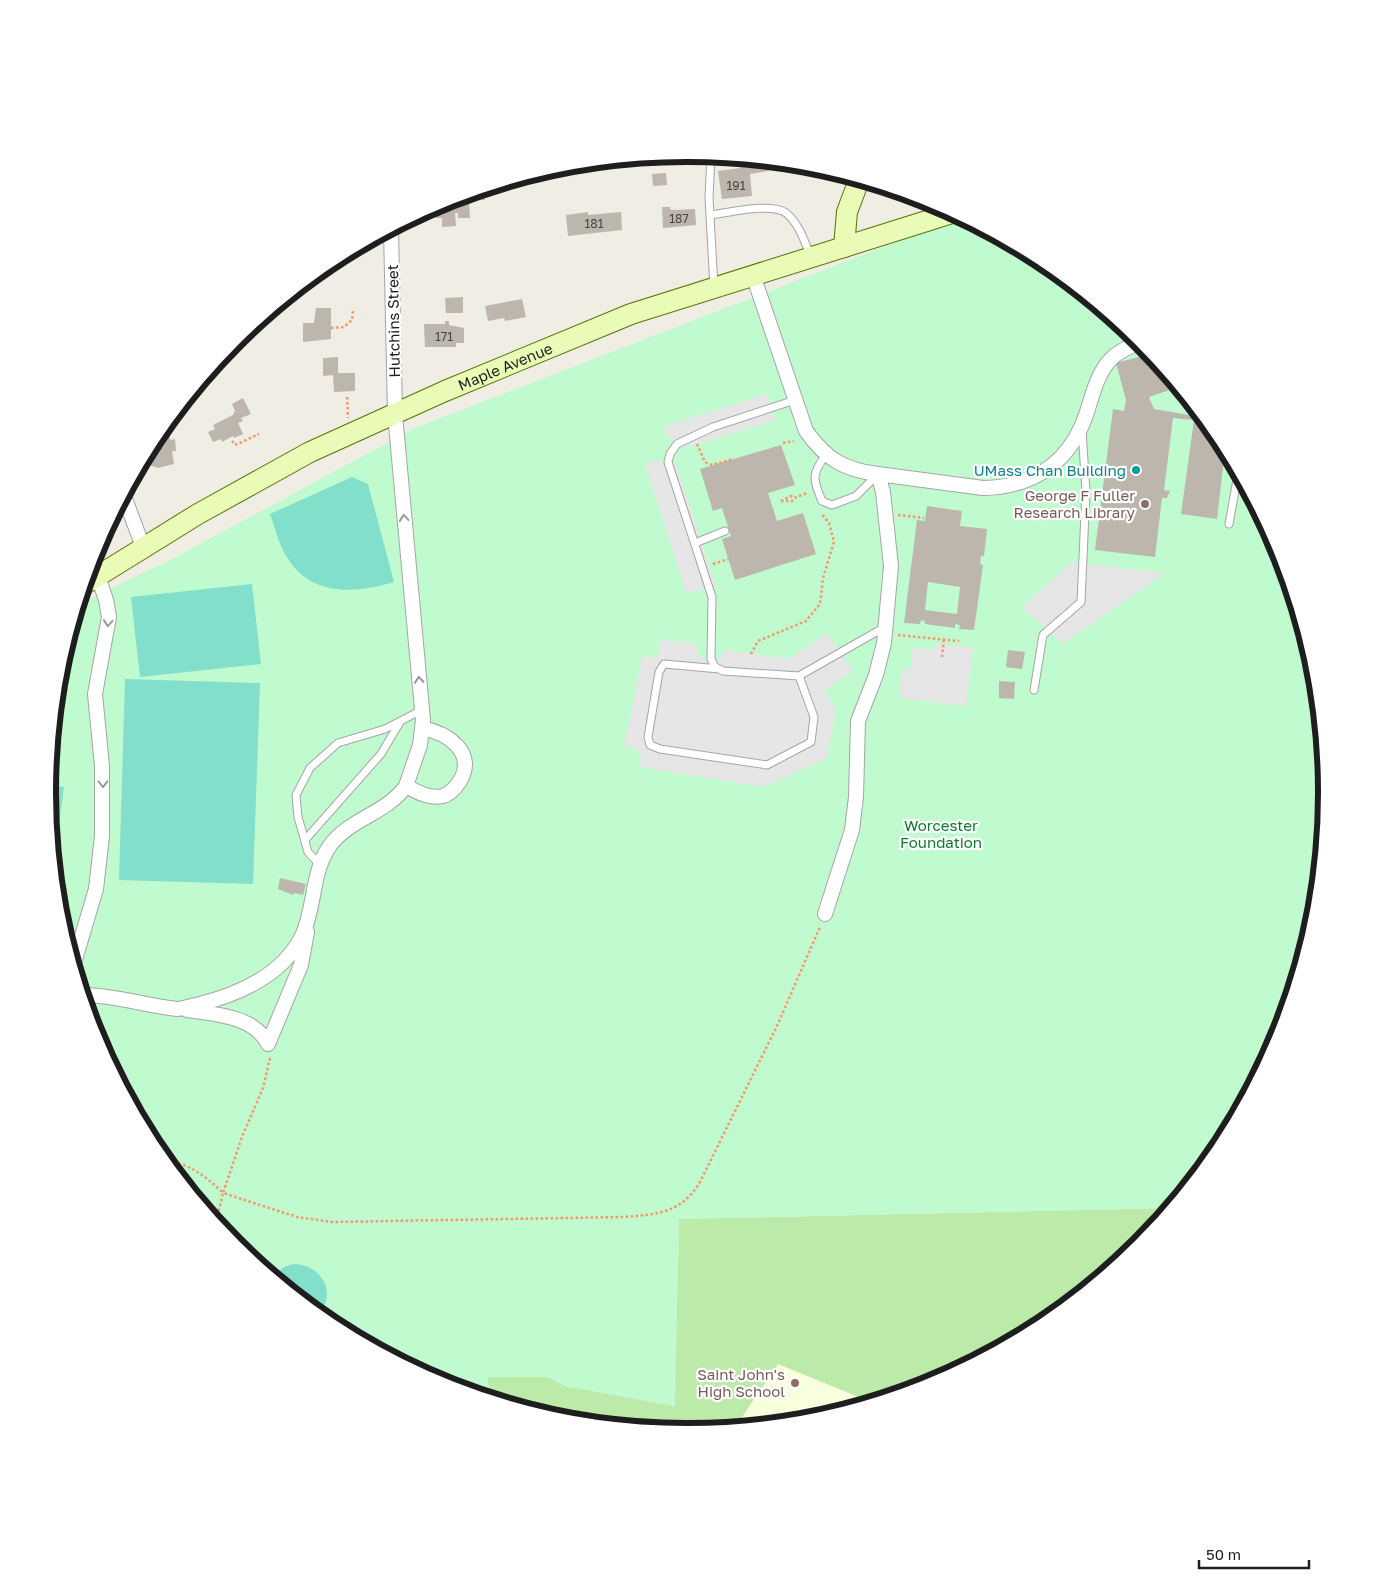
<svg xmlns="http://www.w3.org/2000/svg" width="1374" height="1585" viewBox="0 0 1374 1585" font-family="'Golos Text',sans-serif">
	<rect width="100%" height="100%" fill="#efede4"/>
	<!-- education -->
	<path fill="#f8ffdd" d="M 778,1364 L 871,1402 L 811,1420 L 736,1427 Z"/>
	<!-- grass -->
	<path fill="#bceaa9" d="M 1169,1208 L 1139,1245 L 1042,1324 L 931,1383 L 871,1402 L 778,1364 L 735,1427 L 687,1432 L 562,1420 L 491,1398 L 487,1377 L 548,1377 L 564,1386 L 674,1406 L 679,1219 Z"/>
	<!-- park -->
	<path fill="#c0facf" d="M 961,217 L 1043,261 L 1139,341 L 1219,437 L 1278,548 L 1314,668 L 1326,792 L 1314,918 L 1278,1037 L 1219,1148 L 1169,1208 L 679,1219 L 675,1406 L 564,1386 L 548,1377 L 487,1377 L 491,1398 L 442,1383 L 331,1324 L 235,1244 L 155,1148 L 96,1037 L 60,917 L 48,792 L 60,667 L 79,604 L 178,556 L 415,428 Z"/>
	<!-- pitch -->
	<path fill="#81dfcc" d="M 352,477 L 368,484 L 394,582 C 353,594 309,597 285,554 C 278,542 275,527 270,514 Z
		M 252,584 L 261,664 L 140,677 L 131,597 Z
		M 125,679 L 260,683 L 253,884 L 119,880 Z
		M 48,785 L 64,787 L 55,854 L 54,854 Z
		M 293,1264 C 320,1264 338,1291 319,1314 L 273,1276 L 284,1267 Z"/>
	<!-- parking -->
	<path fill="#e6e6e6" d="M 767,394 L 775,420 L 688,447 L 667,437 L 664,426 Z
		M 655,460 L 676,465 L 716,587 L 686,593 L 645,464 Z
		M 1072,562 L 1165,573 L 1063,644 L 1022,607 Z
		M 827,633 L 853,671 L 824,691 L 836,709 L 827,758 L 763,787 L 639,767 L 641,754 L 636,749 L 624,746 L 642,656 L 654,658 L 658,656 L 660,639 L 698,644 L 697,657 L 721,660 L 723,650 L 789,659 Z
		M 935,643 L 973,648 L 966,706 L 899,698 L 902,668 L 911,669 L 913,648 L 934,650 Z"/>
	<!-- building -->
	<path fill="#bcb6ad" fill-rule="evenodd" d="M 754,160 L 768,161 L 769,171 L 750,174 L 752,196 L 722,199 L 718,171 L 741,168 L 740,161 Z
		M 666,173 L 667,185 L 653,186 L 652,174 Z
		M 475,192 L 485,192 L 485,200 L 470,200 L 470,193 Z
		M 469,201 L 470,218 L 458,218 L 458,213 L 455,213 L 456,226 L 442,227 L 442,218 L 436,218 L 433,206 L 441,202 Z
		M 662,207 L 670,207 L 671,210 L 695,209 L 696,225 L 663,228 Z
		M 588,212 L 588,215 L 621,212 L 622,230 L 568,236 L 566,215 Z
		M 327,265 L 327,276 L 313,276 L 321,270 Z
		M 463,297 L 463,313 L 446,313 L 445,298 Z
		M 522,299 L 526,317 L 505,321 L 504,318 L 488,321 L 485,306 Z
		M 316,308 L 331,308 L 331,339 L 303,342 L 303,323 L 314,323 Z
		M 445,321 L 449,321 L 449,325 L 464,328 L 464,343 L 456,343 L 456,347 L 425,347 L 424,324 L 445,324 Z
		M 1150,354 L 1178,387 L 1149,397 L 1154,409 L 1194,416 L 1195,409 L 1219,437 L 1225,450 L 1217,519 L 1181,514 L 1194,420 L 1173,418 L 1164,490 L 1170,491 L 1167,498 L 1162,498 L 1155,557 L 1095,550 L 1113,409 L 1124,411 L 1126,400 L 1116,363 Z
		M 338,357 L 338,373 L 355,373 L 355,391 L 334,392 L 333,375 L 323,376 L 323,358 Z
		M 243,398 L 251,414 L 241,418 L 243,421 L 238,423 L 243,434 L 234,438 L 233,436 L 222,442 L 221,439 L 213,442 L 208,432 L 215,429 L 213,425 L 233,415 L 235,411 L 232,404 Z
		M 176,412 L 178,425 L 168,426 L 170,440 L 175,439 L 176,451 L 172,451 L 174,464 L 158,468 L 149,465 L 148,456 L 154,455 L 153,442 Z
		M 781,445 L 795,485 L 768,493 L 777,521 L 803,513 L 816,554 L 735,580 L 722,539 L 731,536 L 722,508 L 713,511 L 700,469 Z
		M 927,506 L 962,511 L 960,526 L 987,529 L 984,556 L 981,556 L 980,564 L 983,565 L 974,630 L 959,629 L 960,625 L 955,624 L 955,628 L 925,624 L 925,621 L 921,620 L 920,624 L 904,623 L 917,520 L 925,521 ZM 928,582 L 960,587 L 957,614 L 925,610 Z
		M 1008,650 L 1025,652 L 1022,669 L 1006,667 Z
		M 999,681 L 1015,682 L 1014,699 L 999,698 Z
		M 280,878 L 306,884 L 303,895 L 294,893 L 293,895 L 278,889 Z"/>
	<g fill="none" stroke-linecap="round" stroke-linejoin="round">
		<!-- lane casing -->
		<g stroke="#a5a5a5" stroke-width="9">
			<path id="lane" d="M 711,155 L 709,198 L 714,287
				M 710,215 C 728,213 771,202 786,213 C 799,223 805,243 811,257
				M 795,400 L 713,427 L 694,436 L 677,444 L 670,454 L 668,462 L 712,597 L 711,659 L 715,667 L 723,671 L 799,676 L 885,627
				M 826,455 C 811,474 813,480 822,501 L 832,505 L 856,496 L 878,474
				M 1229,524 L 1238,474
				M 695,543 L 725,531
				M 720,669 L 664,664 L 659,672 L 648,737 L 650,745 L 660,749 L 767,765 L 811,742 L 814,717 L 799,676
				M 1034,690 L 1043,635 L 1081,602 L 1086,491 L 1082,431
				M 305,840 L 381,754 L 400,722
				M 321,866 L 308,852 L 298,817 L 296,795 L 310,768 L 338,743 L 385,729 L 422,710"/>
		</g>
		<!-- street casing -->
		<g stroke="#a5a5a5" stroke-width="16">
			<path id="street" d="M 391,229 L 395,414 L 423,720 L 420,745 L 406,786 C 417,792 429,799 443,796 C 450,794 456,787 460,781 C 477,752 447,733 422,728
				M 753,275 L 806,431 C 826,459 844,470 878,474 L 883,492 L 891,566 L 884,643 L 876,675 L 858,721 L 856,797 L 852,830 L 825,914
				M 878,474 L 983,488 C 1035,487 1071,461 1087,412 C 1093,393 1098,371 1113,357 C 1121,350 1131,346 1140,342
				M 124,496 L 143,547
				M 74,963 L 96,889 L 102,836 L 102,766 L 95,694 L 109,617 L 106,600 L 98,576
				M 83,995 C 115,995 146,1006 177,1009 C 183,1009 190,1006 196,1005 C 237,995 284,975 303,934 C 315,906 312,872 329,847 C 348,819 386,814 406,786
				M 187,1010 C 214,1014 255,1016 268,1044
				M 268,1044 L 301,965 L 307,932"/>
		</g>
		<!-- secondary casing -->
		<g stroke="#547504" stroke-width="22">
			<g id="secondary">
				<path d="M 844,247 L 847,212 L 859,180"/>
				<path id="s1" d="M 85,584 L 198,514 L 310,452 L 445,391 L 631,314 L 952,213"/>
			</g>
		</g>
		<!-- path -->
		<path stroke="#fb9469" stroke-width="2.5" stroke-dasharray="2.5 2.5" stroke-linecap="butt" d="M 331,328 L 344,327 L 352,320 L 353,311
			M 347,397 L 348,418
			M 232,441 L 235,445 L 259,434
			M 783,443 L 794,441
			M 697,444 L 705,462 L 712,465 L 733,459
			M 781,501 L 792,501 L 794,498 L 807,493
			M 781,501 L 791,496 L 794,498
			M 898,515 L 924,518
			M 713,564 L 728,559
			M 898,635 L 959,641
			M 751,654 L 758,641 L 806,621 L 820,604 L 823,578 L 834,542 L 829,523 L 821,513
			M 942,657 L 944,639
			M 270,1058 L 263,1088 L 242,1137 L 223,1193 L 297,1217 L 332,1222 L 624,1217 C 657,1214 679,1214 699,1184 L 777,1026 L 820,927
			M 164,1159 C 189,1164 206,1176 223,1193 L 216,1222"/>
		<!-- lane -->
		<use href="#lane" stroke="#fff" stroke-width="7"/>
		<!-- street -->
		<use href="#street" stroke="#fff" stroke-width="14"/>
		<!-- secondary -->
		<use href="#secondary" stroke="#eafab7" stroke-width="20"/>
	</g>
	<!-- one-way arrows -->
	<defs><path id="oneway-chevron" d="M-2-3.5L2.5 0L-2 3.5" fill="none" stroke-width="1.6" stroke-linecap="round" stroke-linejoin="round" transform="scale(1.25)"/></defs>
	<g stroke="#9a9a9a">
		<use href="#oneway-chevron" transform="translate(404 518) rotate(-95)"/>
		<use href="#oneway-chevron" transform="translate(108 623) rotate(95)"/>
		<use href="#oneway-chevron" transform="translate(419 680) rotate(-96)"/>
		<use href="#oneway-chevron" transform="translate(103 784) rotate(89)"/>
	</g>
	<!-- markers -->
	<circle fill="#0f9aa8" stroke="#fff" stroke-width="2" cx="1136" cy="470" r="5"/>
	<g fill="#8d6e63" stroke="#fff" stroke-width="2">
		<circle cx="1145" cy="504" r="5"/>
		<circle cx="795" cy="1383" r="5"/>
	</g>
	<g text-anchor="middle" dominant-baseline="central" stroke-width="4.5" stroke-linejoin="round" paint-order="stroke">
		<!-- number labels -->
		<g font-size="12" fill="#464442">
			<text x="736" y="185">191</text>
			<text x="679" y="218">187</text>
			<text x="594" y="223">181</text>
			<text x="444" y="336">171</text>
		</g>
		<!-- street labels -->
		<g font-size="15" fill="#1e1e1e" stroke="#fff">
			<text transform="translate(393 321) rotate(-91)">Hutchins Street</text>
			<text stroke="none"><textPath href="#s1" startOffset="474">Maple Avenue</textPath></text>
		</g>
		<!-- culture labels -->
		<g font-size="15" fill="#0d838f" stroke="#fff" text-anchor="end">
			<text x="1126" y="470">UMass Chan Building</text>
		</g>
		<!-- education labels -->
		<g font-size="15" fill="#785e54" stroke="#fff" text-anchor="end">
			<text x="1135" y="495">George F Fuller<tspan x="1135" dy="17">Research Library</tspan></text>
			<text x="785" y="1374">Saint John's<tspan x="785" dy="17">High School</tspan></text>
		</g>
		<!-- park labels -->
		<g font-size="15" fill="#0b7d2a" stroke="#fff">
			<text x="941" y="825">Worcester<tspan x="941" dy="17">Foundation</tspan></text>
		</g>
	</g>
	<!-- crop -->
	<path d="M0 0H1374V1585H0ZM686 162H688A630 630 0 0 1 1318 792V793A630 630 0 0 1 688 1423H686A630 630 0 0 1 56 793V792A630 630 0 0 1 686 162Z" fill="#fff" fill-rule="evenodd"/>
	<path fill="none" stroke="#1e1e1e" stroke-width="6" d="M686 162H688A630 630 0 0 1 1318 792V793A630 630 0 0 1 688 1423H686A630 630 0 0 1 56 793V792A630 630 0 0 1 686 162Z"/>
	<!-- scale -->
	<path d="M1199 1560v8h110v-8" fill="none" stroke="#1e1e1e" stroke-width="2.5"/>
	<text x="1206" y="1560" font-size="15" fill="#1e1e1e" stroke="#ffffff" stroke-width="4" paint-order="stroke">50 m</text>
</svg>
